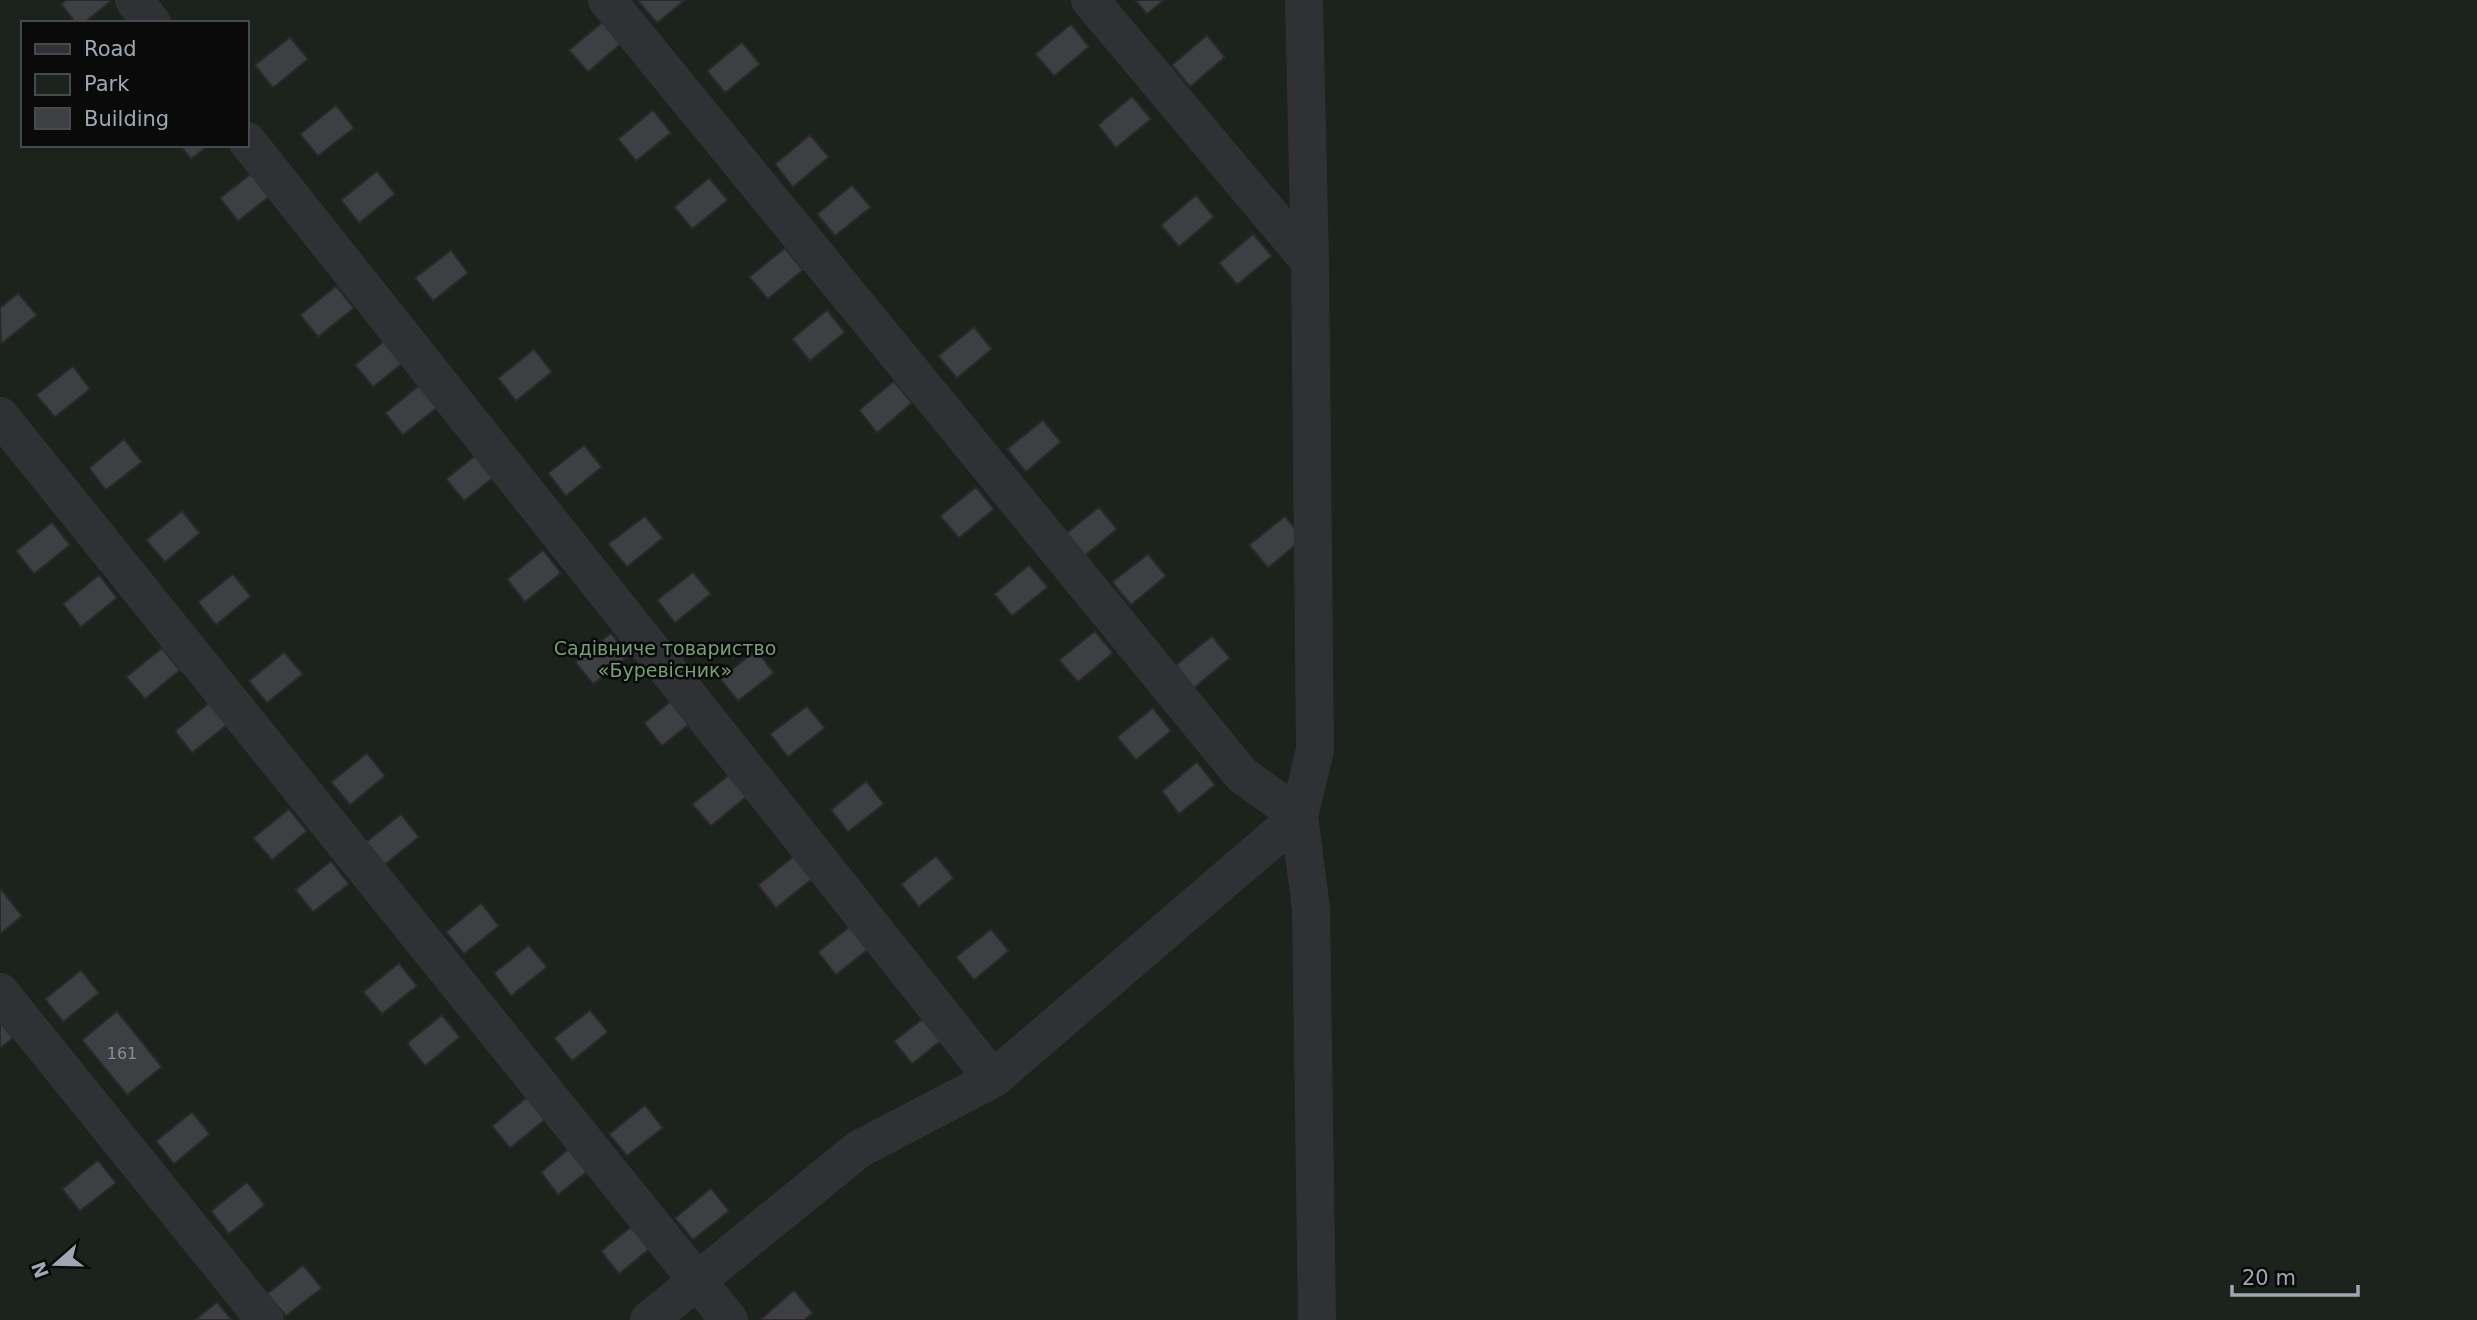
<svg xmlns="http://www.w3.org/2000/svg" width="2477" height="1320" viewBox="0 0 2477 1320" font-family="'DejaVu Sans',sans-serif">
	<rect width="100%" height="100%" fill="#0f0f10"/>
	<!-- green -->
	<path fill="#1b231c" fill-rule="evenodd" d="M 0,0 L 2477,0 L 2477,1320 L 0,1320 ZM 23,23 L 247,23 L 247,145 L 23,145 Z"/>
	<!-- building -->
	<path fill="#3e3f43" stroke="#29292c" stroke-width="2" d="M 66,0 L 112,0 L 84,23 L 76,23 L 61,4 Z
		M 640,0 L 685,0 L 657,23 L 638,1 Z
		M 1135,0 L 1164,0 L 1147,14 Z
		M 605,20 L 623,42 L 588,72 L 569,50 Z
		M 1071,24 L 1089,47 L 1054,76 L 1035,54 Z
		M 1207,35 L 1225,57 L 1190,87 L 1172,65 Z
		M 290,37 L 308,59 L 273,88 L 255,65 Z
		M 742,42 L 760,64 L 725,93 L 707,71 Z
		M 1132,96 L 1151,119 L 1116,148 L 1098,125 Z
		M 336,105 L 354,128 L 318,156 L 300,134 Z
		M 653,110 L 671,133 L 636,161 L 618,139 Z
		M 810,135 L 829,157 L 793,187 L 775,164 Z
		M 180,145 L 209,145 L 191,159 Z
		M 256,170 L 274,193 L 238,221 L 220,198 Z
		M 377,171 L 395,194 L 359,223 L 341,200 Z
		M 709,178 L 728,200 L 692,229 L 674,207 Z
		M 852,185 L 871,207 L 835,236 L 817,214 Z
		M 1196,195 L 1214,217 L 1179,247 L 1161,225 Z
		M 1253,234 L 1272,256 L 1237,285 L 1219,263 Z
		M 785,248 L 803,270 L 768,299 L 749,277 Z
		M 451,250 L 468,273 L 433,301 L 415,278 Z
		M 336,286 L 354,308 L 318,337 L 300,315 Z
		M 18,293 L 37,315 L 1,344 L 0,308 Z
		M 827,310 L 845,332 L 810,361 L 792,339 Z
		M 974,327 L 992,349 L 957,378 L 938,356 Z
		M 390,336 L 408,359 L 373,387 L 355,365 Z
		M 534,349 L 552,372 L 516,401 L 498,378 Z
		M 73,366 L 90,389 L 55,417 L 36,395 Z
		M 894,381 L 912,403 L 877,433 L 859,410 Z
		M 421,384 L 439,406 L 403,435 L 385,413 Z
		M 1043,420 L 1061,442 L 1026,472 L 1007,449 Z
		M 124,439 L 142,462 L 106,490 L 89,468 Z
		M 584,445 L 602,467 L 566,496 L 548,473 Z
		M 482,450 L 500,472 L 464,501 L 446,479 Z
		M 976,487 L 994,509 L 959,538 L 940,516 Z
		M 1099,507 L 1117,529 L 1082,558 L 1063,536 Z
		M 182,511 L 200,533 L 165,562 L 146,540 Z
		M 645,516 L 663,538 L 627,567 L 608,544 Z
		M 1285,516 L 1303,539 L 1268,568 L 1249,545 Z
		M 52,522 L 70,545 L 34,574 L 16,551 Z
		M 543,550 L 561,573 L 525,602 L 507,579 Z
		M 1148,554 L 1166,576 L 1131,605 L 1112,582 Z
		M 1029,565 L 1048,587 L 1012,616 L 994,594 Z
		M 693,572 L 711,594 L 675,623 L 657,600 Z
		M 233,574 L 251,596 L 216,625 L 198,602 Z
		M 99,575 L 117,598 L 81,627 L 63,604 Z
		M 1095,631 L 1113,653 L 1078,682 L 1059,660 Z
		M 611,633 L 629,656 L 593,684 L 575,662 Z
		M 1212,636 L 1230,658 L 1194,688 L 1176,665 Z
		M 162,648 L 180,670 L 145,699 L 126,677 Z
		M 756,650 L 774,673 L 738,701 L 720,679 Z
		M 284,652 L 303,674 L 267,703 L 249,681 Z
		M 680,694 L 698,717 L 662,746 L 644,723 Z
		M 210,702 L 228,724 L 192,753 L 175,731 Z
		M 807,706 L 825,728 L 788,757 L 770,734 Z
		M 1153,708 L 1171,731 L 1136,760 L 1117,737 Z
		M 367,753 L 385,776 L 350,805 L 331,782 Z
		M 1197,762 L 1215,785 L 1179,814 L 1162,791 Z
		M 729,775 L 746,797 L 711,826 L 692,804 Z
		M 866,781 L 884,804 L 848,832 L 831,810 Z
		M 289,809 L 307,831 L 272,860 L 253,838 Z
		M 401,814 L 419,837 L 383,866 L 365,843 Z
		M 794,856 L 812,879 L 776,908 L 758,885 Z
		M 936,856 L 954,878 L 919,907 L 901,884 Z
		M 331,861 L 349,884 L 313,912 L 295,890 Z
		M 0,888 L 22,916 L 0,934 Z
		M 481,903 L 499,926 L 464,954 L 446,932 Z
		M 854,923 L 872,946 L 836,975 L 818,952 Z
		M 991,929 L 1009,951 L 974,980 L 956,957 Z
		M 529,945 L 547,967 L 511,996 L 494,973 Z
		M 399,963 L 417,986 L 382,1014 L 363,992 Z
		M 81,970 L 99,993 L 63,1022 L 45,999 Z
		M 590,1010 L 608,1032 L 572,1061 L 554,1038 Z
		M 117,1011 L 162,1067 L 127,1095 L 82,1040 Z
		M 930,1013 L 948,1035 L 912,1064 L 894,1041 Z
		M 442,1015 L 460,1037 L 425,1066 L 407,1043 Z
		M 0,1022 L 13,1038 L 0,1048 Z
		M 527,1097 L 546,1119 L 510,1148 L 492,1126 Z
		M 645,1105 L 663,1128 L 627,1156 L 609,1134 Z
		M 192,1112 L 210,1134 L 174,1164 L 156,1141 Z
		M 576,1143 L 594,1166 L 558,1195 L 541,1172 Z
		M 98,1160 L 116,1183 L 80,1211 L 62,1189 Z
		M 247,1182 L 265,1205 L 229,1234 L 211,1211 Z
		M 711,1188 L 729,1211 L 693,1240 L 675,1218 Z
		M 636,1223 L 654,1245 L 619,1274 L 601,1251 Z
		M 303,1265 L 322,1288 L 286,1316 L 267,1294 Z
		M 794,1290 L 813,1313 L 804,1320 L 760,1320 Z
		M 217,1302 L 232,1320 L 195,1320 Z"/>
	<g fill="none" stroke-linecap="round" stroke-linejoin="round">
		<!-- minor -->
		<path stroke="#303135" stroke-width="38" d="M 134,0 L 152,23
			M 607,0 L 1242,775 L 1299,816 L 993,1079 L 859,1149 L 649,1320
			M 1090,0 L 1310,262
			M 1304,0 L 1310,262 L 1315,750 L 1299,816 L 1311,909 L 1317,1320
			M 247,141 L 993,1079
			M 0,416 L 729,1320
			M 0,992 L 265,1320"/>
	</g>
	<g text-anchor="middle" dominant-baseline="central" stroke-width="5" stroke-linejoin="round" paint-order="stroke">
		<!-- number labels -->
		<g font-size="16" fill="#878d96">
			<text x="122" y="1053">161</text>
		</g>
		<!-- park labels -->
		<g font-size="19" fill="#769e75" stroke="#0a0a0b">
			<text x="665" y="648">Садівниче товариство<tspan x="665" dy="22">«Буревісник»</tspan></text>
		</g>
	</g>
	<!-- legend -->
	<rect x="21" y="21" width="228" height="126" fill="#0a0a0b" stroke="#46494e" stroke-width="2"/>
	<rect x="35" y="44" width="35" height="10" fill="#303135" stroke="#46494e" stroke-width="2"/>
	<text x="84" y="56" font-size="21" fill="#9fa7b2">Road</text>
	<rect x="35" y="74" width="35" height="21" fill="#1b231c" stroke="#46494e" stroke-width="2"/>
	<text x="84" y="91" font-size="21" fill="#9fa7b2">Park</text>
	<rect x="35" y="108" width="35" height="21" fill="#3e3f43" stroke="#46494e" stroke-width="2"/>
	<text x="84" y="126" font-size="21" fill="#9fa7b2">Building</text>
	<!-- north arrow -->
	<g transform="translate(56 1264) rotate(250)" stroke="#0a0a0b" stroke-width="5" paint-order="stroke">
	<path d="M0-5L12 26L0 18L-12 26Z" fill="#9fa7b2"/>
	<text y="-10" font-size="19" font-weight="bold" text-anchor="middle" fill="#9fa7b2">N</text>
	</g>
	<!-- scale -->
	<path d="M2232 1285v10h126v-10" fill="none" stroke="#9fa7b2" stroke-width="3.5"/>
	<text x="2242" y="1285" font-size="21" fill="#9fa7b2" stroke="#0a0a0b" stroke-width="5" paint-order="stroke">20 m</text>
</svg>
